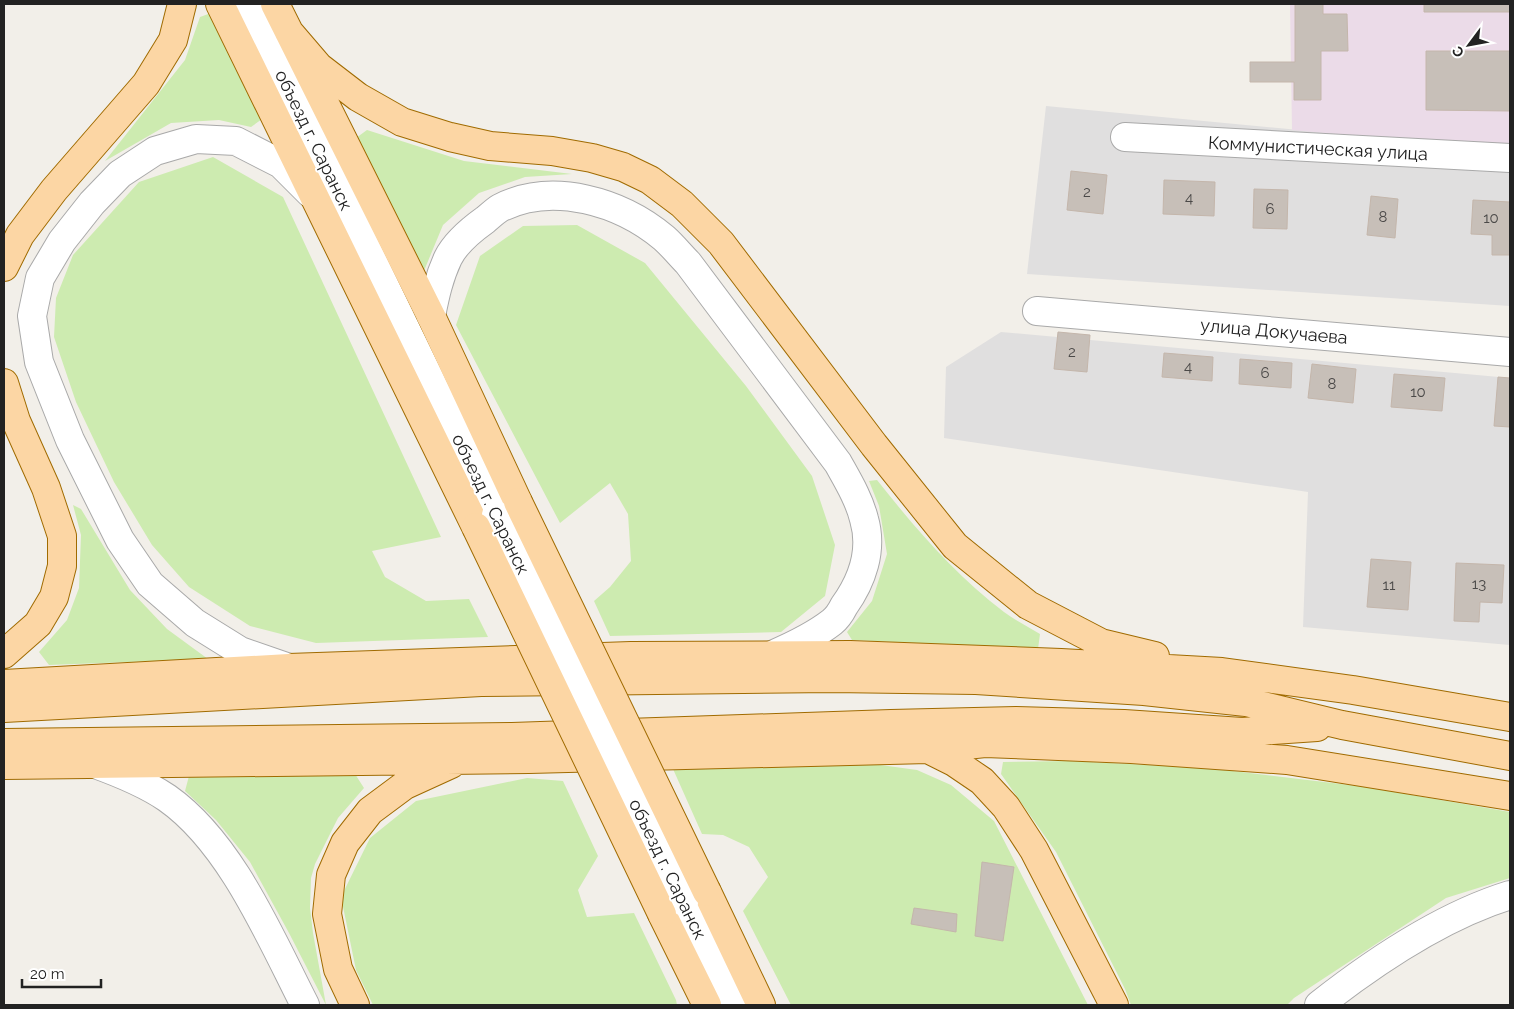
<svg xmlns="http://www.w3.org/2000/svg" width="1514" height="1009" viewBox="0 0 1514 1009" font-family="Raleway,sans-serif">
	<rect width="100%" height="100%" fill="#f2efe9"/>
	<!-- residential -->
	<path fill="#e0dfdf" d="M 1046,106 L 1510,150 L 1510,306 L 1027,274 Z
		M 1001,332 L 1510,378 L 1510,645 L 1303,627 L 1308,492 L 944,438 L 946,367 Z"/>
	<!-- industrial -->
	<path fill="#ebdbe8" d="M 1290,4 L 1510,4 L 1510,150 L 1292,130 Z"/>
	<!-- grass -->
	<path fill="#cdebb0" d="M 211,13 L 265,117 L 251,127 L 219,120 L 171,123 L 105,161 L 185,60 L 200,17 Z
		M 367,130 L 464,161 L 572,174 L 525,177 L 479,193 L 443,225 L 421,278 L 356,138 Z
		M 213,157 L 283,197 L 441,537 L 372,551 L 385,577 L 426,601 L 469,599 L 488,637 L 316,643 L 250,626 L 189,587 L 152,545 L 114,482 L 76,402 L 54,337 L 56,298 L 73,255 L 139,182 Z
		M 577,225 L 645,263 L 746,386 L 812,476 L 835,545 L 825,596 L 781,632 L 610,636 L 594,601 L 610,587 L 631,561 L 628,514 L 610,483 L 560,523 L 456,325 L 480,256 L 523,226 Z
		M 877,480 C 915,528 955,575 1004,612 C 1015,620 1028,627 1040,634 L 1038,649 L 852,640 L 847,632 L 872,601 L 887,554 L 879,506 L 869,481 Z
		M 73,505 L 81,509 L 130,590 L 167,629 L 208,659 L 49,665 L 39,652 L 67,620 L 79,588 L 81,535 Z
		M 1070,761 L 1208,768 L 1366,787 L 1510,812 L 1510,878 L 1446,898 L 1294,998 L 1287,1005 L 1131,1005 L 1125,989 L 1056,852 L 1001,774 L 1003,762 Z
		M 866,763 L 917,770 L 951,785 L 994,821 L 1088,1005 L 791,1005 L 743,911 L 768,877 L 749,847 L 723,835 L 702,834 L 673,769 Z
		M 355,774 L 364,788 L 338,818 L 315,864 L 311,878 L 310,908 L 313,933 L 326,1005 L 289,933 L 250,862 L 216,820 L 185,791 L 189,776 Z
		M 527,778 L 563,781 L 598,856 L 578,890 L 587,917 L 634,913 L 676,1000 L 677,1005 L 373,1005 L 356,970 L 341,897 L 370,838 L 416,801 Z"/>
	<!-- building -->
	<path fill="#c7bfb8" stroke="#c4b6ab" d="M 1295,4 L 1323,4 L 1323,14 L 1347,14 L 1348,51 L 1321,51 L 1321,100 L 1294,100 L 1294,82 L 1250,82 L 1250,62 L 1295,62 Z
		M 1424,4 L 1510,4 L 1510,12 L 1424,12 Z
		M 1426,51 L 1510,51 L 1510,111 L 1426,110 Z
		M 1071,171 L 1107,175 L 1103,214 L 1067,210 Z
		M 1164,180 L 1215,182 L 1214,216 L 1163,214 Z
		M 1254,189 L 1288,190 L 1287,229 L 1253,228 Z
		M 1371,196 L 1398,199 L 1395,238 L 1367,235 Z
		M 1473,200 L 1510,202 L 1510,255 L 1492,255 L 1492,235 L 1471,234 Z
		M 1058,332 L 1090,335 L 1087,372 L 1054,369 Z
		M 1164,353 L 1213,357 L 1212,381 L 1162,377 Z
		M 1240,359 L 1292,363 L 1291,388 L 1239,384 Z
		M 1312,364 L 1356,369 L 1353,403 L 1308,398 Z
		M 1394,374 L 1445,378 L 1442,411 L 1391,407 Z
		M 1498,377 L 1510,378 L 1510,427 L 1494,426 Z
		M 1371,559 L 1411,562 L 1408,610 L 1367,607 Z
		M 1456,563 L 1504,565 L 1502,603 L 1480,602 L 1479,622 L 1454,621 Z
		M 982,862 L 1014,867 L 1003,941 L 975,936 Z
		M 914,908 L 957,914 L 956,932 L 911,924 Z"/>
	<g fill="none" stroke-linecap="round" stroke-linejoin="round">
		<!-- minor casing -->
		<g stroke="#a9a9a9" stroke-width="30">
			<path id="minor" d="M 248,4 L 496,515
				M 1125,137 L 1510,158
				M 1037,311 L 1510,352
				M 431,316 C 435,296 439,277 448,258 C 456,242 471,230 485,220 C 490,216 495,211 500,208 C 553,181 621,202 664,238 C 673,246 680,255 688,263 L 838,463 C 848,481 859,499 864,519 C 873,550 862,581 844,606 C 841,612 837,618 832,622 C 814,636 793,646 772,655
				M 289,668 L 240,651 L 195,623 L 150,584 L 120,540 L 70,440 L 39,362 L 32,316 L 40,278 L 62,241 L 92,203 L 120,174 L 155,151 L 196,139 L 236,141 L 281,164 L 310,193
				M 95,764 C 120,773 145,783 167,798 C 231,843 270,937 305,1005
				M 684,902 L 735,1005
				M 1319,1005 C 1375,961 1442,916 1510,895"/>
		</g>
		<!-- major casing -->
		<g stroke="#a06b00" stroke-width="30">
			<path id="major" d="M 220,4 L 476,527
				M 275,4 L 431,316 L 518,502
				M 289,32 L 319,67 L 358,97 L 402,122 L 450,137 L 490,146 L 552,151 L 592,158 L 623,167 L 650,180 L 682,204 L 721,243 L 874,445 L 955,546 L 1028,605 L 1101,643 L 1155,656
				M 4,267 L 20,235 L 54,190 L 146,84 L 173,40 L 182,4
				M 4,383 L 16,421 L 46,488 L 62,536 L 62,566 L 54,597 L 38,624 L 4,654
				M 4,684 L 289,668 L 631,656 L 850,655 L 1061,663 L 1222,672 L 1353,690 L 1510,717
				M 4,708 L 481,682 L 832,678 L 976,680 L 1144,691 L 1246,702 L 1342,725 L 1510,756
				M 4,743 L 512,737 L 891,724 L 1016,721 L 1124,724 L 1242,732 L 1317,727
				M 928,749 L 954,762 L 982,781 L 1006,807 L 1034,850 L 1114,1005
				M 4,765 L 529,759 L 928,749 L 985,743 L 1131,749 L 1287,760 L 1510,796
				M 707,892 L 761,1005
				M 662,914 L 707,1005
				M 355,1005 L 338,969 L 327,914 L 331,875 L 345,843 L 370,811 L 405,785 L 451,764"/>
		</g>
		<!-- minor -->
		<use href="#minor" stroke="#fff" stroke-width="28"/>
		<!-- major -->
		<use href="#major" stroke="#fcd6a4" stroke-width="28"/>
		<!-- minor-bridge casing -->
		<g stroke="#a9a9a9" stroke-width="30" stroke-linecap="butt">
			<path id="minor-bridge" d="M 496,515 L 684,902"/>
		</g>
		<!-- major-bridge casing -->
		<g stroke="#a06b00" stroke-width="30" stroke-linecap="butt">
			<path id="major-bridge" d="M 518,502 L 707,892
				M 476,527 L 662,914"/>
		</g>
		<!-- minor-bridge -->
		<use href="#minor-bridge" stroke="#fff" stroke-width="28"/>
		<!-- major-bridge -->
		<use href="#major-bridge" stroke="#fcd6a4" stroke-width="28"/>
	</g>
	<g text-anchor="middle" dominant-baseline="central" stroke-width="4" stroke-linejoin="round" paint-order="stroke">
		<!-- number labels -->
		<g font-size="15" fill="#4b4948">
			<text x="1087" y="192">2</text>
			<text x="1189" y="198">4</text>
			<text x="1270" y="209">6</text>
			<text x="1383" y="217">8</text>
			<text x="1491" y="218">10</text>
			<text x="1072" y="352">2</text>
			<text x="1188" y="367">4</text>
			<text x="1265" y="373">6</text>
			<text x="1332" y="384">8</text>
			<text x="1418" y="392">10</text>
			<text x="1479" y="584">13</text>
			<text x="1389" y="585">11</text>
		</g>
		<!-- street labels -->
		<g font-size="18" fill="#222" stroke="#fff">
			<text transform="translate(314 140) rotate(64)">объезд г. Саранск</text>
			<text transform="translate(1318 148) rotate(3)">Коммунистическая улица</text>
			<text transform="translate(1274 331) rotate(5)">улица Докучаева</text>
			<text transform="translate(491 504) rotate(64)">объезд г. Саранск</text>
			<text transform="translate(668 869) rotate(64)">объезд г. Саранск</text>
		</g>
	</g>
	<!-- border -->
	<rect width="1514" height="1009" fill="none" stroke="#222222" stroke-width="10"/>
	<!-- north arrow -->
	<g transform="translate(1469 45) rotate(238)" stroke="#ffffff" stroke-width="4" paint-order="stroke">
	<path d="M0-4L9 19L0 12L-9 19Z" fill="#222222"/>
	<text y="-8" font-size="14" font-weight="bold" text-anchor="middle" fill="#222222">С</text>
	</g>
	<!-- scale -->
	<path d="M22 979v8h79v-8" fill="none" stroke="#222222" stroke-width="2.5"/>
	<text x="30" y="979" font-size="15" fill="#222222" stroke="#ffffff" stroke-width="4" paint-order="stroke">20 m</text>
</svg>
